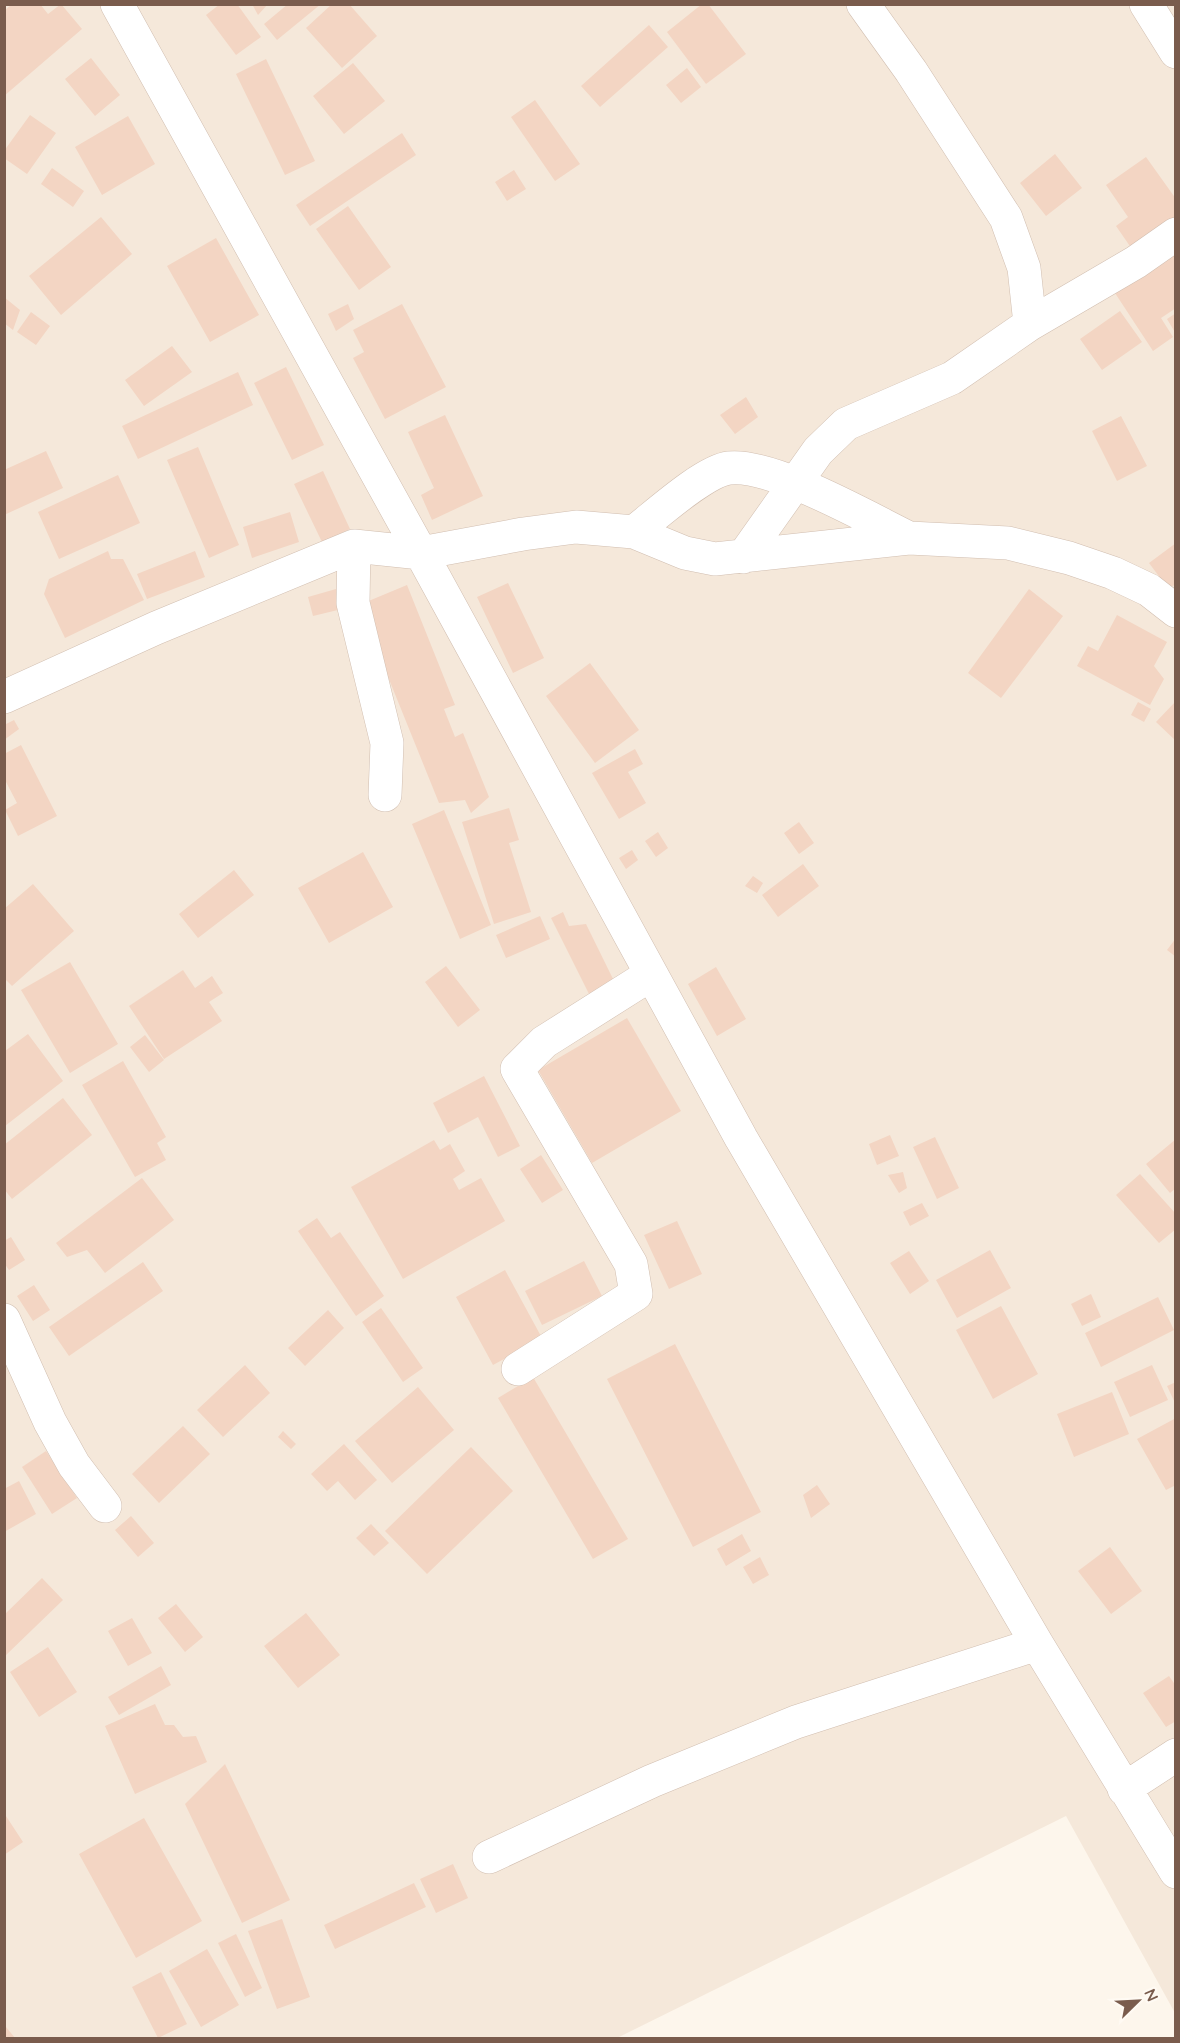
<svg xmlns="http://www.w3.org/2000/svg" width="1180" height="2043" viewBox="0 0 1180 2043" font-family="Quicksand,sans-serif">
	<rect width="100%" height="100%" fill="#fdf6ec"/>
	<!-- residential -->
	<path fill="#f5e8da" d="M 5,5 L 1175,5 L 1175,2013 L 1066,1816 L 617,2038 L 5,2038 Z"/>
	<!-- building -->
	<path fill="#f3d5c3" d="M 12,4 L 40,4 L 48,14 L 61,4 L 82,29 L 4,96 L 4,11 Z
		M 220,4 L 237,4 L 261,37 L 236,55 L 206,15 Z
		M 252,4 L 268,4 L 258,15 Z
		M 288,4 L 321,4 L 277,40 L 264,24 Z
		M 332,4 L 349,4 L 377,36 L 342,68 L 306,28 Z
		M 702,4 L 708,4 L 746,54 L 706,84 L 667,32 Z
		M 649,25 L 668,47 L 600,107 L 581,86 Z
		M 91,58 L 120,95 L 95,116 L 65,79 Z
		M 266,59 L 315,161 L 285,175 L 236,74 Z
		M 353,63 L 385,101 L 344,134 L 313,96 Z
		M 687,68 L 701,87 L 681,103 L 666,85 Z
		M 535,100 L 580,164 L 555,181 L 511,117 Z
		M 30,115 L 56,133 L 27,174 L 4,158 L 4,151 Z
		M 128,116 L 155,164 L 102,195 L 75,147 Z
		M 402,133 L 416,155 L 310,226 L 296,205 Z
		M 1055,154 L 1082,188 L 1046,216 L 1020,183 Z
		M 1146,157 L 1176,199 L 1176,223 L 1134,252 L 1116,226 L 1128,217 L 1106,185 Z
		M 52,168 L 84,191 L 73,207 L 41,184 Z
		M 514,170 L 526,189 L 507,201 L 495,182 Z
		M 348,206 L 391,267 L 359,290 L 316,229 Z
		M 101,217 L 132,254 L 61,315 L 29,276 Z
		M 216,238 L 259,315 L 210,342 L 167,266 Z
		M 1176,253 L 1176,308 L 1161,318 L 1173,337 L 1153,351 L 1115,293 Z
		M 4,297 L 20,310 L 13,330 L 4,323 Z
		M 348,304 L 354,319 L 336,331 L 328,314 Z
		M 402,304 L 446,387 L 385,419 L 353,358 L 364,352 L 353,330 Z
		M 1120,311 L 1142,342 L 1102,370 L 1080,339 Z
		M 31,312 L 50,326 L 36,345 L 17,332 Z
		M 1176,313 L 1176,334 L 1167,319 Z
		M 172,346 L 192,372 L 144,406 L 125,380 Z
		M 286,367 L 324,445 L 292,460 L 254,383 Z
		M 238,372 L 253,405 L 138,459 L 122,426 Z
		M 746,397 L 758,417 L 735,434 L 720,415 Z
		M 445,415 L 483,496 L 432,520 L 421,495 L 434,488 L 408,432 Z
		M 1121,416 L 1147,466 L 1117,481 L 1092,431 Z
		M 198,447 L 239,545 L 209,558 L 167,460 Z
		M 46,451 L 63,488 L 4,515 L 4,470 Z
		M 323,471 L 350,529 L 322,542 L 294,484 Z
		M 118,475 L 140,523 L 59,559 L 38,512 Z
		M 290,512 L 299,542 L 252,558 L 243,527 Z
		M 1176,543 L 1176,585 L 1167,587 L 1149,563 Z
		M 108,551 L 111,559 L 123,559 L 144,600 L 65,638 L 44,594 L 49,579 Z
		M 195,551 L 205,577 L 147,599 L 137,574 Z
		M 508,583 L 544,658 L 513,673 L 477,597 Z
		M 407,585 L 455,705 L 444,709 L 455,737 L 463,733 L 489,797 L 471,813 L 465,800 L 439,803 L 359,605 Z
		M 336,589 L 342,609 L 313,616 L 308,597 Z
		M 1029,589 L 1063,616 L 1001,698 L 968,673 Z
		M 1117,615 L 1167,642 L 1154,666 L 1164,679 L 1150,705 L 1077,666 L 1088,646 L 1098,651 Z
		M 590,663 L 639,730 L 595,763 L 546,696 Z
		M 1176,701 L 1176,741 L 1156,722 Z
		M 1138,702 L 1151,709 L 1144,722 L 1131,715 Z
		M 14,720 L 19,729 L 4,740 L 4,725 Z
		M 21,745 L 57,816 L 18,836 L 5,810 L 17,803 L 4,778 L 4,754 Z
		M 635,749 L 643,764 L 628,772 L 646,803 L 619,819 L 592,773 Z
		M 509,808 L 519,840 L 509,843 L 531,912 L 494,924 L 462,822 Z
		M 444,810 L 491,925 L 460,939 L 412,824 Z
		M 799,822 L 814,843 L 799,854 L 784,833 Z
		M 658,832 L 668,848 L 656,857 L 645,841 Z
		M 632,850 L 638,860 L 626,869 L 619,858 Z
		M 363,852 L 393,907 L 329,943 L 298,888 Z
		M 803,864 L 819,886 L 778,917 L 762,895 Z
		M 234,870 L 254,895 L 198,938 L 179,914 Z
		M 753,876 L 763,883 L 757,893 L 745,886 Z
		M 33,884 L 74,931 L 12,986 L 4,978 L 4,909 Z
		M 563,912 L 569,926 L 586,924 L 615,983 L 590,996 L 551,918 Z
		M 540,916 L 550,939 L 506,958 L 496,935 Z
		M 1176,938 L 1176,957 L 1167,950 Z
		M 70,962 L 118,1044 L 70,1073 L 21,990 Z
		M 446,966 L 480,1010 L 458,1027 L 425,982 Z
		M 716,967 L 746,1019 L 717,1036 L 688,984 Z
		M 183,970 L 195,988 L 212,976 L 223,993 L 209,1002 L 222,1021 L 164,1059 L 129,1006 Z
		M 627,1018 L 681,1111 L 592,1163 L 538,1070 Z
		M 28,1034 L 63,1081 L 5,1126 L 5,1051 Z
		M 145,1035 L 164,1060 L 149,1072 L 130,1047 Z
		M 123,1061 L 166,1137 L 157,1143 L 166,1160 L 135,1177 L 82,1085 Z
		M 484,1076 L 520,1146 L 498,1157 L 478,1117 L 448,1133 L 433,1103 Z
		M 63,1098 L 92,1135 L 12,1199 L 4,1189 L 4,1145 Z
		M 890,1135 L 899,1156 L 877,1165 L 869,1144 Z
		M 935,1137 L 959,1188 L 937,1199 L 913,1147 Z
		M 1176,1139 L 1176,1188 L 1170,1193 L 1146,1164 Z
		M 434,1140 L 440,1150 L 450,1144 L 465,1171 L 453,1179 L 459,1190 L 481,1178 L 505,1221 L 403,1279 L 351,1187 Z
		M 541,1155 L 563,1190 L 542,1203 L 520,1169 Z
		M 903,1172 L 907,1188 L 899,1193 L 888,1175 Z
		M 1140,1174 L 1176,1214 L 1176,1229 L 1159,1243 L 1116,1195 Z
		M 142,1178 L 174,1220 L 105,1273 L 87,1250 L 67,1257 L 56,1243 Z
		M 922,1203 L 929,1216 L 910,1226 L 903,1212 Z
		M 317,1218 L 331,1238 L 340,1232 L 384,1296 L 356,1316 L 298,1231 Z
		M 677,1221 L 702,1274 L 669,1289 L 644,1235 Z
		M 11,1237 L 25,1260 L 9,1270 L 4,1263 L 4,1241 Z
		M 990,1250 L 1011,1288 L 957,1318 L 936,1280 Z
		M 909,1251 L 929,1281 L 910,1294 L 890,1263 Z
		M 584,1261 L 602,1296 L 542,1325 L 525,1291 Z
		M 143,1262 L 163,1291 L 69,1356 L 49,1327 Z
		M 505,1270 L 542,1338 L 493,1365 L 456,1297 Z
		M 34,1285 L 50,1310 L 33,1321 L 17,1296 Z
		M 1091,1294 L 1101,1317 L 1082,1326 L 1071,1304 Z
		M 1158,1297 L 1174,1330 L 1101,1367 L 1085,1333 Z
		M 1001,1306 L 1038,1374 L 993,1399 L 956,1330 Z
		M 381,1308 L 423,1368 L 403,1382 L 362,1322 Z
		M 328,1310 L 344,1328 L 305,1366 L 288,1348 Z
		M 675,1344 L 761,1512 L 693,1547 L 607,1379 Z
		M 245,1365 L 270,1393 L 223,1437 L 197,1410 Z
		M 1152,1365 L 1168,1400 L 1130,1417 L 1114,1382 Z
		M 533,1377 L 628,1539 L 593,1559 L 498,1398 Z
		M 1176,1382 L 1176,1405 L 1167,1386 Z
		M 418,1387 L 454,1430 L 392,1483 L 355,1441 Z
		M 1112,1392 L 1129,1434 L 1074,1457 L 1057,1414 Z
		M 1176,1418 L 1176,1485 L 1166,1490 L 1137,1439 Z
		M 183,1426 L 210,1454 L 159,1503 L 132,1474 Z
		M 283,1431 L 296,1444 L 291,1449 L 278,1437 Z
		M 344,1444 L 377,1480 L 355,1500 L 338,1481 L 327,1491 L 311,1474 Z
		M 471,1447 L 513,1491 L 427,1574 L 385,1531 Z
		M 46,1451 L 77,1498 L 52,1514 L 22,1467 Z
		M 19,1481 L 36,1514 L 4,1532 L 4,1489 Z
		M 817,1485 L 830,1504 L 811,1518 L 803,1495 Z
		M 131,1516 L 154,1543 L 138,1557 L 115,1530 Z
		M 371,1524 L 389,1543 L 374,1556 L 356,1538 Z
		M 742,1534 L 751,1551 L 726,1566 L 717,1549 Z
		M 1110,1547 L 1142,1591 L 1111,1614 L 1078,1571 Z
		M 760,1557 L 769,1575 L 753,1584 L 743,1567 Z
		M 42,1578 L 63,1600 L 4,1657 L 4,1615 Z
		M 176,1604 L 203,1637 L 185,1652 L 158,1618 Z
		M 306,1613 L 340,1655 L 298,1688 L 264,1646 Z
		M 132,1618 L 152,1653 L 128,1666 L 108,1631 Z
		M 48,1647 L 77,1692 L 39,1717 L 10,1672 Z
		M 161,1666 L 171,1685 L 119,1715 L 108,1697 Z
		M 1169,1676 L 1176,1686 L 1176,1721 L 1166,1727 L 1143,1693 Z
		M 155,1704 L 165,1725 L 174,1725 L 183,1737 L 196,1736 L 207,1762 L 135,1794 L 105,1726 Z
		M 225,1764 L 290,1900 L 242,1923 L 185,1804 Z
		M 4,1813 L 23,1842 L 4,1855 Z
		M 144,1818 L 202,1921 L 136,1958 L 79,1854 Z
		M 453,1864 L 468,1898 L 436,1913 L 420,1879 Z
		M 414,1883 L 426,1907 L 335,1949 L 324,1925 Z
		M 282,1919 L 310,1997 L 277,2009 L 248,1931 Z
		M 236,1934 L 262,1988 L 245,1997 L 218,1943 Z
		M 207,1949 L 239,2005 L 201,2027 L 169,1971 Z
		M 161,1972 L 187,2024 L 158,2038 L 132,1987 Z
		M 6,2027 L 15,2038 L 4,2038 L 4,2029 Z"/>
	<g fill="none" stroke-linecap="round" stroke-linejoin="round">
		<!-- minor casing -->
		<g stroke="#d1beb0" stroke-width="34">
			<path id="minor" d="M 117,4 L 421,553 L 741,1138 L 1037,1644 L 1176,1872
				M 863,4 L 911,71 L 1006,218 L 1024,268 L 1030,324
				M 1146,4 L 1176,52
				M 634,532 C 655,516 704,471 729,468 C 772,463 868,518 909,538
				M 354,546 L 353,603 L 387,743 L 385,795
				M 743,557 L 818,451 L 846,424 L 952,378 L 1030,324 L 1136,262 L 1176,234
				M 4,697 L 156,628 L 354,546 L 421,553 L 523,534 L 576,527 L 634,532 L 685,553 L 715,559 L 909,538 L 1008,543 L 1069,558 L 1113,573 L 1149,590 L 1176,611
				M 4,1320 L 50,1422 L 74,1465 L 105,1506
				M 518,1369 L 636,1294 L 631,1264 L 517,1069 L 544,1042 L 650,975
				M 1124,1789 L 1176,1755
				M 489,1857 L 652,1781 L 796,1722 L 1037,1644"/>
		</g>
		<!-- minor -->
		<use href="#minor" stroke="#fff" stroke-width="33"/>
	</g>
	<!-- border -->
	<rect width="1180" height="2043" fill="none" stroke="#7a5c4d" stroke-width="12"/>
	<!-- north arrow -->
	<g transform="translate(1138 2001) rotate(66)" stroke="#fffaf3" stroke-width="4.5" paint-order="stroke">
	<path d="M0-4.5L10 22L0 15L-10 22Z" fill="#7a5c4d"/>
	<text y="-9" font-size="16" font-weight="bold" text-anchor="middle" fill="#7a5c4d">N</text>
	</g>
</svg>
